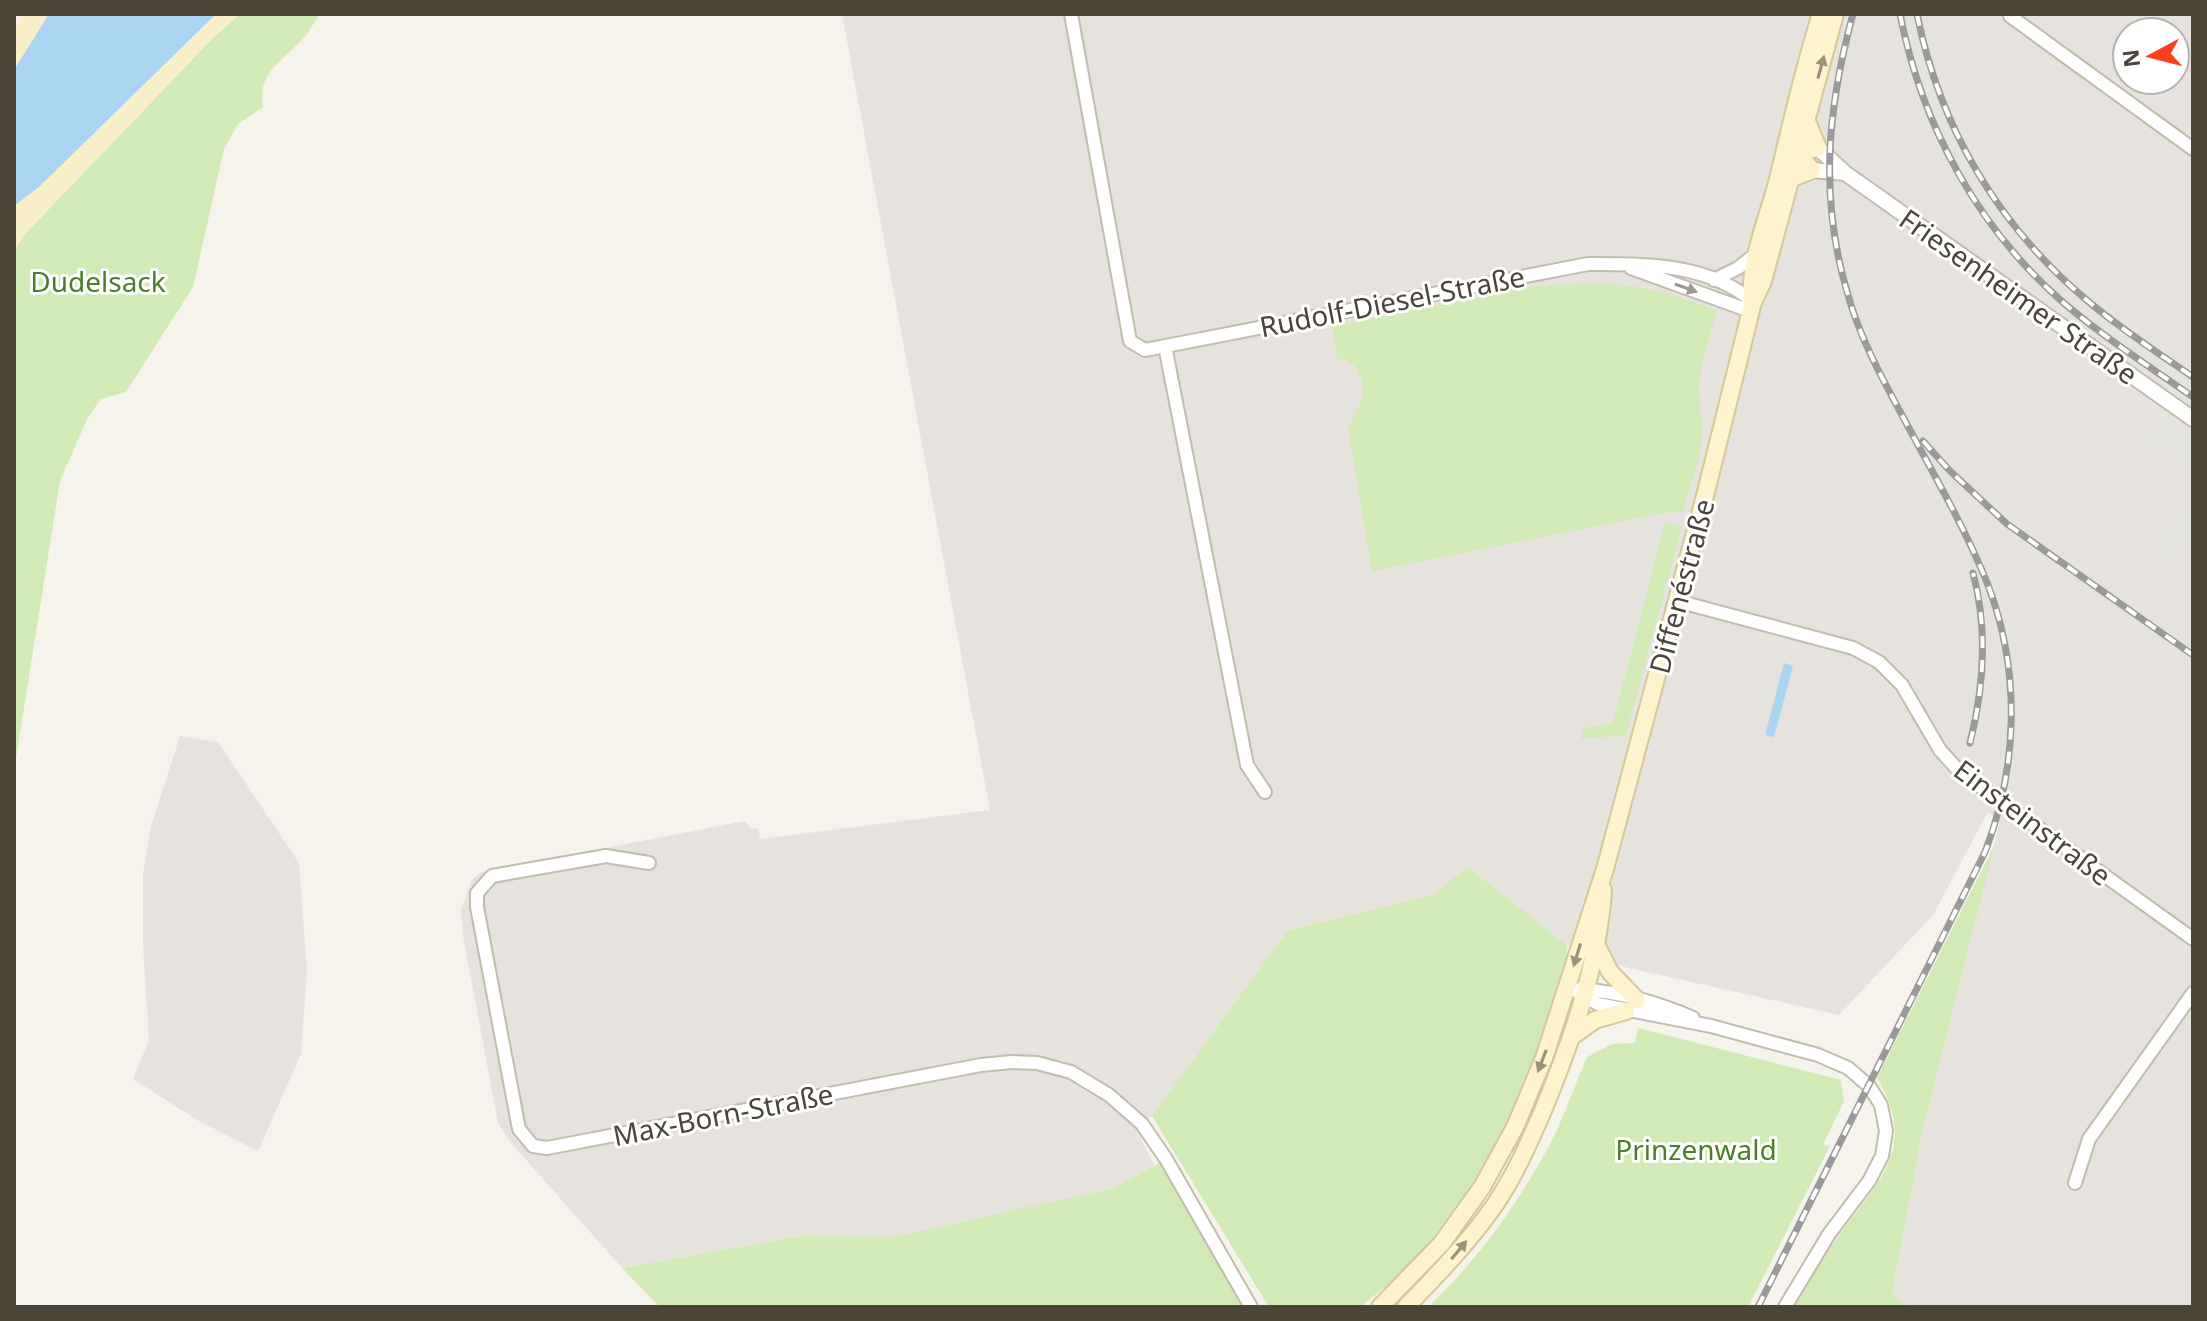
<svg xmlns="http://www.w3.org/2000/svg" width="2207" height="1321" viewBox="0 0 2207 1321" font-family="'Noto Sans',sans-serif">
	<rect width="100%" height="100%" fill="#f6f3ec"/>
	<!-- industrial -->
	<path fill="#e6e2dd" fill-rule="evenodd" d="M 842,14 L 2193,14 L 2193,1307 L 1909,1307 L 1892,1294 L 1923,1129 L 2000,821 L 1988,812 L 1933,915 L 1839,1015 L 1620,966 L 1567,945 L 1467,868 L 1435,894 L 1288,930 L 1139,1134 L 1154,1165 L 1115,1188 L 894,1238 L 801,1236 L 622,1268 L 511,1143 L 498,1123 L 463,936 L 461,909 L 471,881 L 481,872 L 745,821 L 760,839 L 990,810 ZM 2127,32 L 2175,32 L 2175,80 L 2127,80 Z
		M 180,736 L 218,742 L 299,863 L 307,970 L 301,1054 L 258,1151 L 197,1120 L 133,1079 L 149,1040 L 143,945 L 143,875 L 151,826 Z"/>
	<!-- green -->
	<path fill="#d2eab5" d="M 240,14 L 319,14 C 315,21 311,29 306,35 C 285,61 257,69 263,107 L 238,124 L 224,149 L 193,287 L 126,392 L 101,399 L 88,417 L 60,481 L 14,771 L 14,251 L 24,235 L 213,38 Z
		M 1594,283 C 1638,283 1675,296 1717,310 L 1702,362 L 1699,388 L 1702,432 L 1700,452 L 1683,512 L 1662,513 L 1372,571 L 1348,427 L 1362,401 L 1363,383 L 1354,365 L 1346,360 L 1337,359 L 1332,326 L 1535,286 Z
		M 1665,522 L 1682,526 L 1626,735 L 1581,739 L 1583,728 L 1613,723 Z
		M 1995,844 L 1923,1129 L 1892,1294 L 1909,1307 L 1795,1307 C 1808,1281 1823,1256 1841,1233 C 1881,1179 1918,1146 1877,1078 Z
		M 1467,867 L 1567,945 L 1568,961 L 1546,1032 L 1518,1104 L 1495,1151 L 1462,1205 L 1417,1262 L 1360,1307 L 1269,1307 L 1152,1116 L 1288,930 L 1435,894 Z
		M 1638,1028 L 1841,1080 L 1844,1101 L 1823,1145 L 1830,1146 L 1748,1307 L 1428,1307 C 1480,1258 1524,1196 1556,1132 C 1567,1108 1576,1082 1587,1057 L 1612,1044 L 1635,1043 Z
		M 1166,1159 L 1251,1307 L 660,1307 L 622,1268 L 801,1236 L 894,1237 L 1114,1188 Z"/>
	<!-- sand -->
	<path fill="#f9efc9" d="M 24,14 L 49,14 L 14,70 L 14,30 Z
		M 216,14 L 240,14 L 213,38 L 24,235 L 14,251 L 16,203 L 40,186 Z"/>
	<!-- parking -->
	<path fill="#e5e3e0" d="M 2161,414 L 2193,438 L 2193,476 L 2143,440 Z
		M 2193,491 L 2193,533 L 2173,561 L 2154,547 Z
		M 758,828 L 760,838 L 689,850 L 688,841 Z
		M 795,844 L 797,855 L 703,872 L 701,861 Z"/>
	<!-- water -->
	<path fill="#a9d4f2" d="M 49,14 L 216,14 L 40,186 L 14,206 L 14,70 Z
		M 1784,663 L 1793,666 L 1774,737 L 1765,735 Z"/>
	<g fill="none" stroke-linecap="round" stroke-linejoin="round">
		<!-- minor casing -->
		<g stroke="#c2bbae" stroke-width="16">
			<path id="minor" d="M 1071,14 L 1130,341 L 1145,350 L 1588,264 C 1643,264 1709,263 1753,302
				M 2010,16 L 2193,149
				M 1631,268 L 1750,311
				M 1714,280 L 1738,268 L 1757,253
				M 1165,346 L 1247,765 L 1265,792
				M 1677,601 L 1853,648 L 1879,662 L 1902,685 L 1940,750 L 1959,771 L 2193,939
				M 649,863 L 606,856 L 492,876 L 477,893 L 477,907 L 519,1129 L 533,1146 L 547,1148 L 981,1065 L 1012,1062 L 1037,1063 L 1071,1072 L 1109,1095 L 1142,1124 L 1166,1159 L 1251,1307
				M 1580,989 C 1618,992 1659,1003 1693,1018
				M 1577,992 L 1598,1004 L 1711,1026 L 1818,1055 L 1848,1068 L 1869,1086 L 1881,1105 L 1886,1131 L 1882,1156 L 1869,1181 L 1829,1234 L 1785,1307
				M 2075,1183 L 2089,1139 L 2193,993"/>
		</g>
		<!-- tertiary casing -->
		<g stroke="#c2bbae" stroke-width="18">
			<path id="tertiary" d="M 1818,148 L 1845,173 L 2193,419
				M 1812,170 L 1845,173"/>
		</g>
		<!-- secondary casing -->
		<g stroke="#d6c79b" stroke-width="20">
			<path id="secondary" d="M 1792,154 L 1818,148 L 1806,119
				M 1790,179 L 1812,170 L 1792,146
				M 1752,301 C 1749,258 1769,217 1779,175 C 1792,121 1804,67 1821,14
				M 1597,946 L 1610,972 L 1637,1000
				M 1571,1037 L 1595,1020 L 1626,1011
				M 1380,1307 L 1442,1243 L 1482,1187 L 1515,1127 L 1544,1058 L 1605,869 L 1707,488 L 1753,302 L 1763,281 L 1835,14
				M 1406,1307 C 1437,1275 1468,1243 1494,1206 C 1514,1177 1528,1145 1542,1113 C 1571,1043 1598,967 1603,890"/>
		</g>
		<!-- minor -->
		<use href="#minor" stroke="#fff" stroke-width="12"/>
		<!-- tertiary -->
		<use href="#tertiary" stroke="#fff" stroke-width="14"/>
		<!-- secondary -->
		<use href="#secondary" stroke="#fff3cd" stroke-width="16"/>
		<!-- rail casing -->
		<g stroke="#9a9a9a" stroke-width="7">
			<path id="rail" d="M 1900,14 C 1922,126 1978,229 2065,304 C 2105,338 2150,367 2193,397
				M 1917,14 C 1940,129 1999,227 2089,302 C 2121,329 2158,353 2193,377
				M 1923,441 L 1950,471 L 2007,524 L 2193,655
				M 1970,743 C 1984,687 1988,629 1973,573
				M 1758,1307 L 1985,852 C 2018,767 2021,672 1988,585 C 1965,527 1932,472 1903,417 C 1882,378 1860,338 1848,295 C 1819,198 1827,110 1853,14"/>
		</g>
		<!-- rail -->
		<use href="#rail" stroke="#fff" stroke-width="4" stroke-dasharray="12" stroke-linecap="butt"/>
	</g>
	<!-- one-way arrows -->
	<defs><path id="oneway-solid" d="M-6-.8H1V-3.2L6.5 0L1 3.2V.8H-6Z" transform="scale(2)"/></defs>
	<g fill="#9c937c">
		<use href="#oneway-solid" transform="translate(1821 67) rotate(-75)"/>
		<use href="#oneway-solid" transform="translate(1577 955) rotate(107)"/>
		<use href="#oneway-solid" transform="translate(1542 1061) rotate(111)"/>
		<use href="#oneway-solid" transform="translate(1459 1250) rotate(-50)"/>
	</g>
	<use fill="#9c9892" href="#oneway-solid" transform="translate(1686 288) rotate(20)"/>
	<g text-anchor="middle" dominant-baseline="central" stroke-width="6" stroke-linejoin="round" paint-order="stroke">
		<!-- park labels -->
		<g font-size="28" fill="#4a7f2a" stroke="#fff">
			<text x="98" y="281">Dudelsack</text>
			<text x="1696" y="1149">Prinzenwald</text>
		</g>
		<!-- street labels -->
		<g font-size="28" fill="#4b4439" stroke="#fff">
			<text transform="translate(2019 296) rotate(35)">Friesenheimer Straße</text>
			<text transform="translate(1392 301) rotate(-11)">Rudolf-Diesel-Straße</text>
			<text transform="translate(1681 586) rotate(-75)">Diffenéstraße</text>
			<text transform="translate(2033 822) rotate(37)">Einsteinstraße</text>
			<text transform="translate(723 1114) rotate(-11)">Max-Born-Straße</text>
		</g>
	</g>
	<!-- border -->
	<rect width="2207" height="1321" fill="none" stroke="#4b4439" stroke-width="32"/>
	<!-- north arrow -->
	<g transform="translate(2151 56) rotate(263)"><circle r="38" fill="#ffffff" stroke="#b7b4b0" stroke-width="2"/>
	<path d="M0-6L14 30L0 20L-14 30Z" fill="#fc3f1d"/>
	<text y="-12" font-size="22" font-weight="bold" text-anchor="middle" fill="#4b4439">N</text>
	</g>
</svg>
